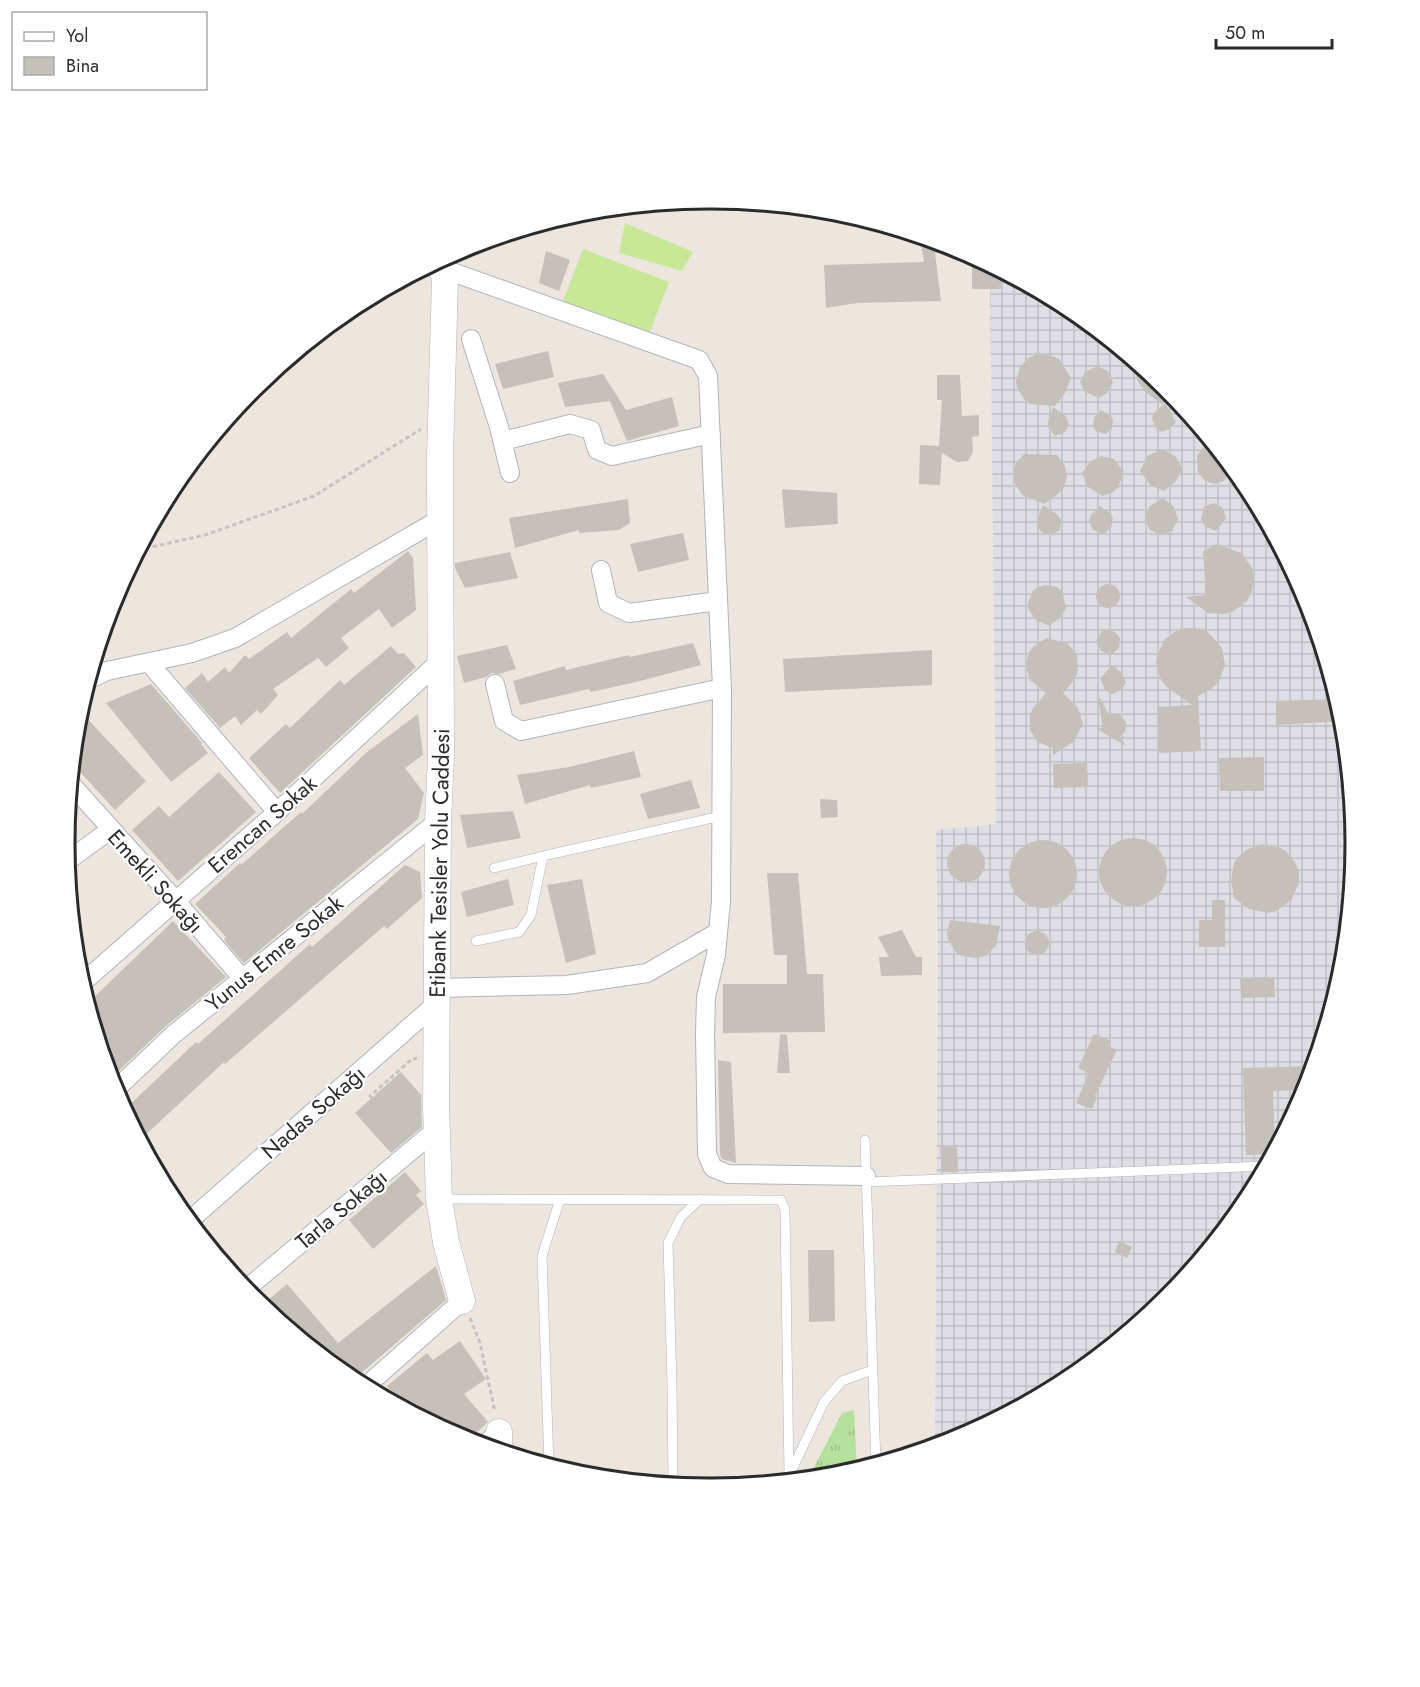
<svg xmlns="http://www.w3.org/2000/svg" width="1420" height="1687" viewBox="0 0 1420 1687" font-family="Jost,sans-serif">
	<defs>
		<pattern id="industrial-grid" width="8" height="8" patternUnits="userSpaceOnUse" patternTransform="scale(1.5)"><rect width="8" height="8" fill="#e0dee5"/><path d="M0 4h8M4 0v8" fill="none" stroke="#c0bfc5"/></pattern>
		<pattern id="grass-tufts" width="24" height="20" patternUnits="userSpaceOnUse" patternTransform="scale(1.5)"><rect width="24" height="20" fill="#b6e19c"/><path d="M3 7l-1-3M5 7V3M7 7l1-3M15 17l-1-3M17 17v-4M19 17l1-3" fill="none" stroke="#9dc187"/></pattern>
	</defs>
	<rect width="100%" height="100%" fill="#ece6de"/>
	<!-- industrial -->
	<path fill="url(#industrial-grid)" d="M 990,265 L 1069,307 L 1167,387 L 1247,485 L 1306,597 L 1343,718 L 1355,844 L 1343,970 L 1306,1091 L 1247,1202 L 1166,1300 L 1068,1380 L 957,1440 L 935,1447 L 938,961 L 936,830 L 996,824 Z"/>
	<!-- grass -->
	<path fill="url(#grass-tufts)" d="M 854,1410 L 857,1470 L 836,1477 L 808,1479 L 842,1413 Z"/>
	<!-- pitch -->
	<path fill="#c8e898" d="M 625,223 L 693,252 L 682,271 L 619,253 Z
		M 583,249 L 669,282 L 649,334 L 563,301 Z"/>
	<!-- building -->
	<path fill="#c5c0b9" d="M 920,236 L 936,241 L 937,253 L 935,253 L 941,301 L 857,303 L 826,308 L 824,265 L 924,262 Z
		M 546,251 L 570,260 L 559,291 L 539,283 Z
		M 972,255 L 1001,271 L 1001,289 L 972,289 Z
		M 548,351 L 554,377 L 503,389 L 495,364 Z
		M 1038,354 L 1052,356 L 1059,359 L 1071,378 L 1065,393 L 1055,406 L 1031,404 L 1025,400 L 1017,388 L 1016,381 L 1020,367 L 1030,357 Z
		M 1134,361 L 1167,387 L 1174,396 L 1162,404 L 1145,392 L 1137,380 Z
		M 1097,366 L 1108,371 L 1113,382 L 1107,393 L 1099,398 L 1085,392 L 1080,382 L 1085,372 Z
		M 603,374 L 626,410 L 672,397 L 679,426 L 627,441 L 610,401 L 565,407 L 558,383 Z
		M 937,375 L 960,375 L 962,416 L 979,415 L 979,436 L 972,437 L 973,452 L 968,461 L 957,462 L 942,453 L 940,485 L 919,484 L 920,445 L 939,446 L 942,400 L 937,400 Z
		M 1165,403 L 1176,422 L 1169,429 L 1162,432 L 1156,428 L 1152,419 L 1153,414 Z
		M 1053,407 L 1066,416 L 1069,425 L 1065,432 L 1055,436 L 1048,427 L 1048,422 Z
		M 1101,410 L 1111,416 L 1113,420 L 1112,429 L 1105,434 L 1096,431 L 1093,427 L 1094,417 Z
		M 1209,439 L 1234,469 L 1224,481 L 1214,484 L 1204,480 L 1198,472 L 1197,456 Z
		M 1162,449 L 1176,457 L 1183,470 L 1175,482 L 1164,491 L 1150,485 L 1140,471 L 1147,456 Z
		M 1024,454 L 1057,455 L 1065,466 L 1067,477 L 1063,489 L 1058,494 L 1044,504 L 1022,495 L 1015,483 L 1014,468 L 1017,462 Z
		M 1101,456 L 1114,459 L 1124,472 L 1118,488 L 1113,492 L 1103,496 L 1088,487 L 1082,473 L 1090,462 Z
		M 782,489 L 837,493 L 838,524 L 785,528 Z
		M 1163,498 L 1174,507 L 1178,519 L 1172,531 L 1161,535 L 1150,530 L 1145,520 L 1145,515 L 1150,506 Z
		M 628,499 L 630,523 L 619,530 L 579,533 L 579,530 L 515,548 L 509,518 Z
		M 1214,503 L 1223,508 L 1226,518 L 1216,531 L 1205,526 L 1201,519 L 1204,507 Z
		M 1043,505 L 1058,515 L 1061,520 L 1060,530 L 1051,535 L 1041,532 L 1038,528 L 1037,522 Z
		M 1100,506 L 1110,513 L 1113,518 L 1111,528 L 1103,534 L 1093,530 L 1089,520 L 1091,515 Z
		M 683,533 L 689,560 L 638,572 L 630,544 Z
		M 1217,544 L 1241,553 L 1251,566 L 1254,574 L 1252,592 L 1247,601 L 1232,612 L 1223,614 L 1208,613 L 1186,597 L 1206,595 L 1203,551 Z
		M 408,551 L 413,558 L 416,610 L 392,628 L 379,609 L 341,638 L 349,648 L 326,667 L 318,658 L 273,689 L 278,695 L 261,714 L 257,710 L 241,725 L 235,716 L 220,728 L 185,688 L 202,673 L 208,682 L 225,667 L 229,673 L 245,655 L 249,659 L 287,632 L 291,638 L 351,589 L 354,593 Z
		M 510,552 L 518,578 L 465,588 L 455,568 L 455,563 Z
		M1096 596a12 12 0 1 1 24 0a12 12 0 1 1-24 0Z
		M 1044,585 L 1057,587 L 1062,591 L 1066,608 L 1061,617 L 1049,626 L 1036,620 L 1028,609 L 1028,603 L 1033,590 Z
		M 1187,628 L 1205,629 L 1222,648 L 1225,665 L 1218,683 L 1211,689 L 1198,696 L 1201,751 L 1159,753 L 1158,707 L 1192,705 L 1167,687 L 1161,680 L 1156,663 L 1157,655 L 1165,639 L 1179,629 Z
		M 1107,629 L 1113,630 L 1120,638 L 1119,648 L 1110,656 L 1100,650 L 1096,640 L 1102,631 Z
		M 1047,638 L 1068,644 L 1077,656 L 1078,671 L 1075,679 L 1063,693 L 1078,708 L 1083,724 L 1074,741 L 1053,755 L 1053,748 L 1038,742 L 1030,730 L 1030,715 L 1033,708 L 1046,693 L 1030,680 L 1026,666 L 1029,652 L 1034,646 Z
		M 693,643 L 701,665 L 636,682 L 591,692 L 589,689 L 520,705 L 513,681 L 565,666 L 566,670 L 629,655 L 630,657 Z
		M 507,645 L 516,669 L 499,674 L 492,673 L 486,677 L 464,683 L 457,656 Z
		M 391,646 L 398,654 L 404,653 L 416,667 L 280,793 L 249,758 L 286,724 L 290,728 L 340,680 L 344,685 Z
		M 932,650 L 932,685 L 785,692 L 783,659 Z
		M 1112,665 L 1122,673 L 1126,683 L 1120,691 L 1112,694 L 1105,690 L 1101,680 L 1103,675 Z
		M 151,684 L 202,743 L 201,744 L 208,753 L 171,782 L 106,703 Z
		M 1100,698 L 1109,715 L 1119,714 L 1126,722 L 1125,732 L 1120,736 L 1126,746 L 1097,729 L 1103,727 L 1098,699 Z
		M 1337,699 L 1343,721 L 1276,725 L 1276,701 Z
		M 79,710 L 146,781 L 115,810 L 72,763 Z
		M 418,714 L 423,755 L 405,768 L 424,793 L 418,819 L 244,963 L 227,944 L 224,939 L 226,937 L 195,904 L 240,863 L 241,865 L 301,812 L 302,814 L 366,753 Z
		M 634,751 L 641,777 L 591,788 L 590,785 L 525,804 L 517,775 L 569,767 Z
		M 1264,757 L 1264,791 L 1220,791 L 1219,758 Z
		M 1087,763 L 1088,787 L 1054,788 L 1053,764 Z
		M 219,772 L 256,812 L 178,881 L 132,830 L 159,806 L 169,817 Z
		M 691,780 L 700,808 L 648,819 L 640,794 Z
		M 820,799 L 837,800 L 838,817 L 821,818 Z
		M 513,811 L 521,838 L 467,848 L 460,815 Z
		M1099 872a34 34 0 1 1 68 0a34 34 0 1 1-68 0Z
		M1009 874a34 34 0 1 1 68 0a34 34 0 1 1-68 0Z
		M947 863a19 19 0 1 1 38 0a19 19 0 1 1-38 0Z
		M 1262,844 L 1278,847 L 1286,851 L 1296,864 L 1299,872 L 1299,882 L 1292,899 L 1277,911 L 1268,913 L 1249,909 L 1234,898 L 1231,880 L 1234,863 L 1239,856 L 1246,850 Z
		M 405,865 L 420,872 L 422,898 L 387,929 L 384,926 L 225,1064 L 224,1062 L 140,1140 L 124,1110 L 196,1042 L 198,1044 L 310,944 L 312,947 Z
		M 767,873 L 798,873 L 807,974 L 823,974 L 825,1032 L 723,1033 L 723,984 L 787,984 L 787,955 L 774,955 Z
		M 508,879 L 514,905 L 467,917 L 461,892 Z
		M 582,879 L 596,954 L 566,963 L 547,885 Z
		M 1212,900 L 1225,900 L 1225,947 L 1199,947 L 1199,920 L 1212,920 Z
		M 950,920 L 1000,926 L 996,946 L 985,956 L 977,958 L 962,956 L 956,952 L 948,940 L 947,933 Z
		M 173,921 L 226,977 L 166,1026 L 110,1079 L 87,1004 Z
		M 902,930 L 916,957 L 922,957 L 922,975 L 881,976 L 879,957 L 889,957 L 878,937 Z
		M1025 943a12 12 0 1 1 24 0a12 12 0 1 1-24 0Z
		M 1274,977 L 1275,997 L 1241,998 L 1240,979 Z
		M 780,1034 L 787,1035 L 790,1073 L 777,1073 Z
		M 1094,1034 L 1111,1041 L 1108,1046 L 1117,1050 L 1095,1096 L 1097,1097 L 1092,1109 L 1076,1103 L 1089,1073 L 1078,1068 Z
		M 718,1060 L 731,1062 L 736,1163 L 722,1159 L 720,1155 Z
		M 1314,1066 L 1307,1090 L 1273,1091 L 1275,1149 L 1272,1154 L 1246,1155 L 1243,1068 Z
		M 401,1072 L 421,1095 L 422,1127 L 391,1153 L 355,1113 Z
		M 940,1147 L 957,1147 L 958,1172 L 942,1172 Z
		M 405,1172 L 421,1191 L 416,1195 L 424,1204 L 373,1249 L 349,1220 Z
		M 1119,1241 L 1132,1247 L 1127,1258 L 1115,1252 Z
		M 808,1250 L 834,1250 L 835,1321 L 809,1322 Z
		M 436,1266 L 446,1300 L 352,1381 L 261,1306 L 287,1284 L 338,1343 Z
		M 460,1341 L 486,1379 L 464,1394 L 488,1422 L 467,1441 L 380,1395 L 388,1388 L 387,1386 L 427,1353 L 433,1360 Z"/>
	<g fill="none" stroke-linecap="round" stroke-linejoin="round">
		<!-- lane casing -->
		<g stroke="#b1b4be" stroke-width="10">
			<path id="lane" d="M 494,868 L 543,856
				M 476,941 L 519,932 L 531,915 L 543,856 L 721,816
				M 865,1140 L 876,1465
				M 866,1182 L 1266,1166
				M 442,1199 L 781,1200 L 785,1210 L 789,1475
				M 549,1466 L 542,1256 L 560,1199
				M 786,1482 L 824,1402 L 842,1381 L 872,1370
				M 673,1485 L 672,1384 L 668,1243 L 681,1217 L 700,1199"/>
		</g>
		<!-- street casing -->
		<g stroke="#b1b4be" stroke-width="20">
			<path id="street" d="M 441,268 L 699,360 L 708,376 L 722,688 L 721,901 L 716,955 L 706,997 L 705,1034 L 707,1154 L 713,1168 L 728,1174 L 866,1176
				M 471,339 L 499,427 L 510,473
				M 503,441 L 570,424 L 591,430 L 597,450 L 612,456 L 711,434
				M 601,570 L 608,603 L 629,613 L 718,601
				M 149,663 L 277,812
				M 88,680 L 107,671 L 192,653 L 235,638 L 440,519
				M 495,684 L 504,721 L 521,731 L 722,688
				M 70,783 L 175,900 L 242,978
				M 66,862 L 110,830
				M 81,984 L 277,812 L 440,661
				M 438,988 L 567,985 L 647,973 L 718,932
				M 114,1091 L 174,1034 L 438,821
				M 189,1221 L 437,1003
				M 245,1290 L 437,1129
				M 365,1387 L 462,1301
				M 483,1446 L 499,1432"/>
		</g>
		<!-- secondary casing -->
		<g stroke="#b1b4be" stroke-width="27">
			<path id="secondary" d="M 439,260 L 445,279 L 440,457 L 441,757 L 438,821 L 436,1105 L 439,1199 L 446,1242 L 462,1301
				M 499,1432 L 499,1451"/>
		</g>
		<!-- path -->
		<path stroke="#c4c4c4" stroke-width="3" stroke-dasharray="4.5 3" stroke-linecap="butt" d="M 138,550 L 205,535 L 314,496 L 421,429
			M 372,1098 L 370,1096 L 411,1060 L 417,1058
			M 470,1318 L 480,1343 L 495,1412"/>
		<!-- lane -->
		<use href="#lane" stroke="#fff" stroke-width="9"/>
		<!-- street -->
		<use href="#street" stroke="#fff" stroke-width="18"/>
		<!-- secondary -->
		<use href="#secondary" stroke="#fff" stroke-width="26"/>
	</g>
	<g text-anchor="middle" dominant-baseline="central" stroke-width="4.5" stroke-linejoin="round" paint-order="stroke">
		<!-- street labels -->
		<g font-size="22" fill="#2b2b2b" stroke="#fff">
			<text transform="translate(262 824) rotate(-41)">Erencan Sokak</text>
			<text transform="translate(439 863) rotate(-89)">Etibank Tesisler Yolu Caddesi</text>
			<text transform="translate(156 881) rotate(48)">Emekli Sokağı</text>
			<text transform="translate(274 953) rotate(-39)">Yunus Emre Sokak</text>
			<text transform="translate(313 1112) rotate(-41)">Nadas Sokağı</text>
			<text transform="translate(341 1209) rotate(-40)">Tarla Sokağı</text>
		</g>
	</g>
	<!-- crop -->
	<path d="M0 0H1420V1687H0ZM709 209H711A634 634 0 0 1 1345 843V844A634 634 0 0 1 711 1478H709A634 634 0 0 1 75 844V843A634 634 0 0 1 709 209Z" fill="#fff" fill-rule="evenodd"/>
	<path fill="none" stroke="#2b2b2b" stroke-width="3" d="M709 209H711A634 634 0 0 1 1345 843V844A634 634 0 0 1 711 1478H709A634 634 0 0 1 75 844V843A634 634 0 0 1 709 209Z"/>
	<!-- legend -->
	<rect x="12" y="12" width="195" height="78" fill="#ffffff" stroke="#aaaaaa" stroke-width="1.5"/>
	<rect x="24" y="32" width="30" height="9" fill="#ffffff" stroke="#aaaaaa" stroke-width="1.5"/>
	<text x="66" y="42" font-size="18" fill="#2b2b2b">Yol</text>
	<rect x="24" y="57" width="30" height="18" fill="#c5c0b9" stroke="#aaaaaa" stroke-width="1.5"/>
	<text x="66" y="72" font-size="18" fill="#2b2b2b">Bina</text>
	<!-- scale -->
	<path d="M1216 39v9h116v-9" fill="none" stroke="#2b2b2b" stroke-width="3"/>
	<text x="1225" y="39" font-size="18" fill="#2b2b2b" stroke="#ffffff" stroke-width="4.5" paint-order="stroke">50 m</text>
</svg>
